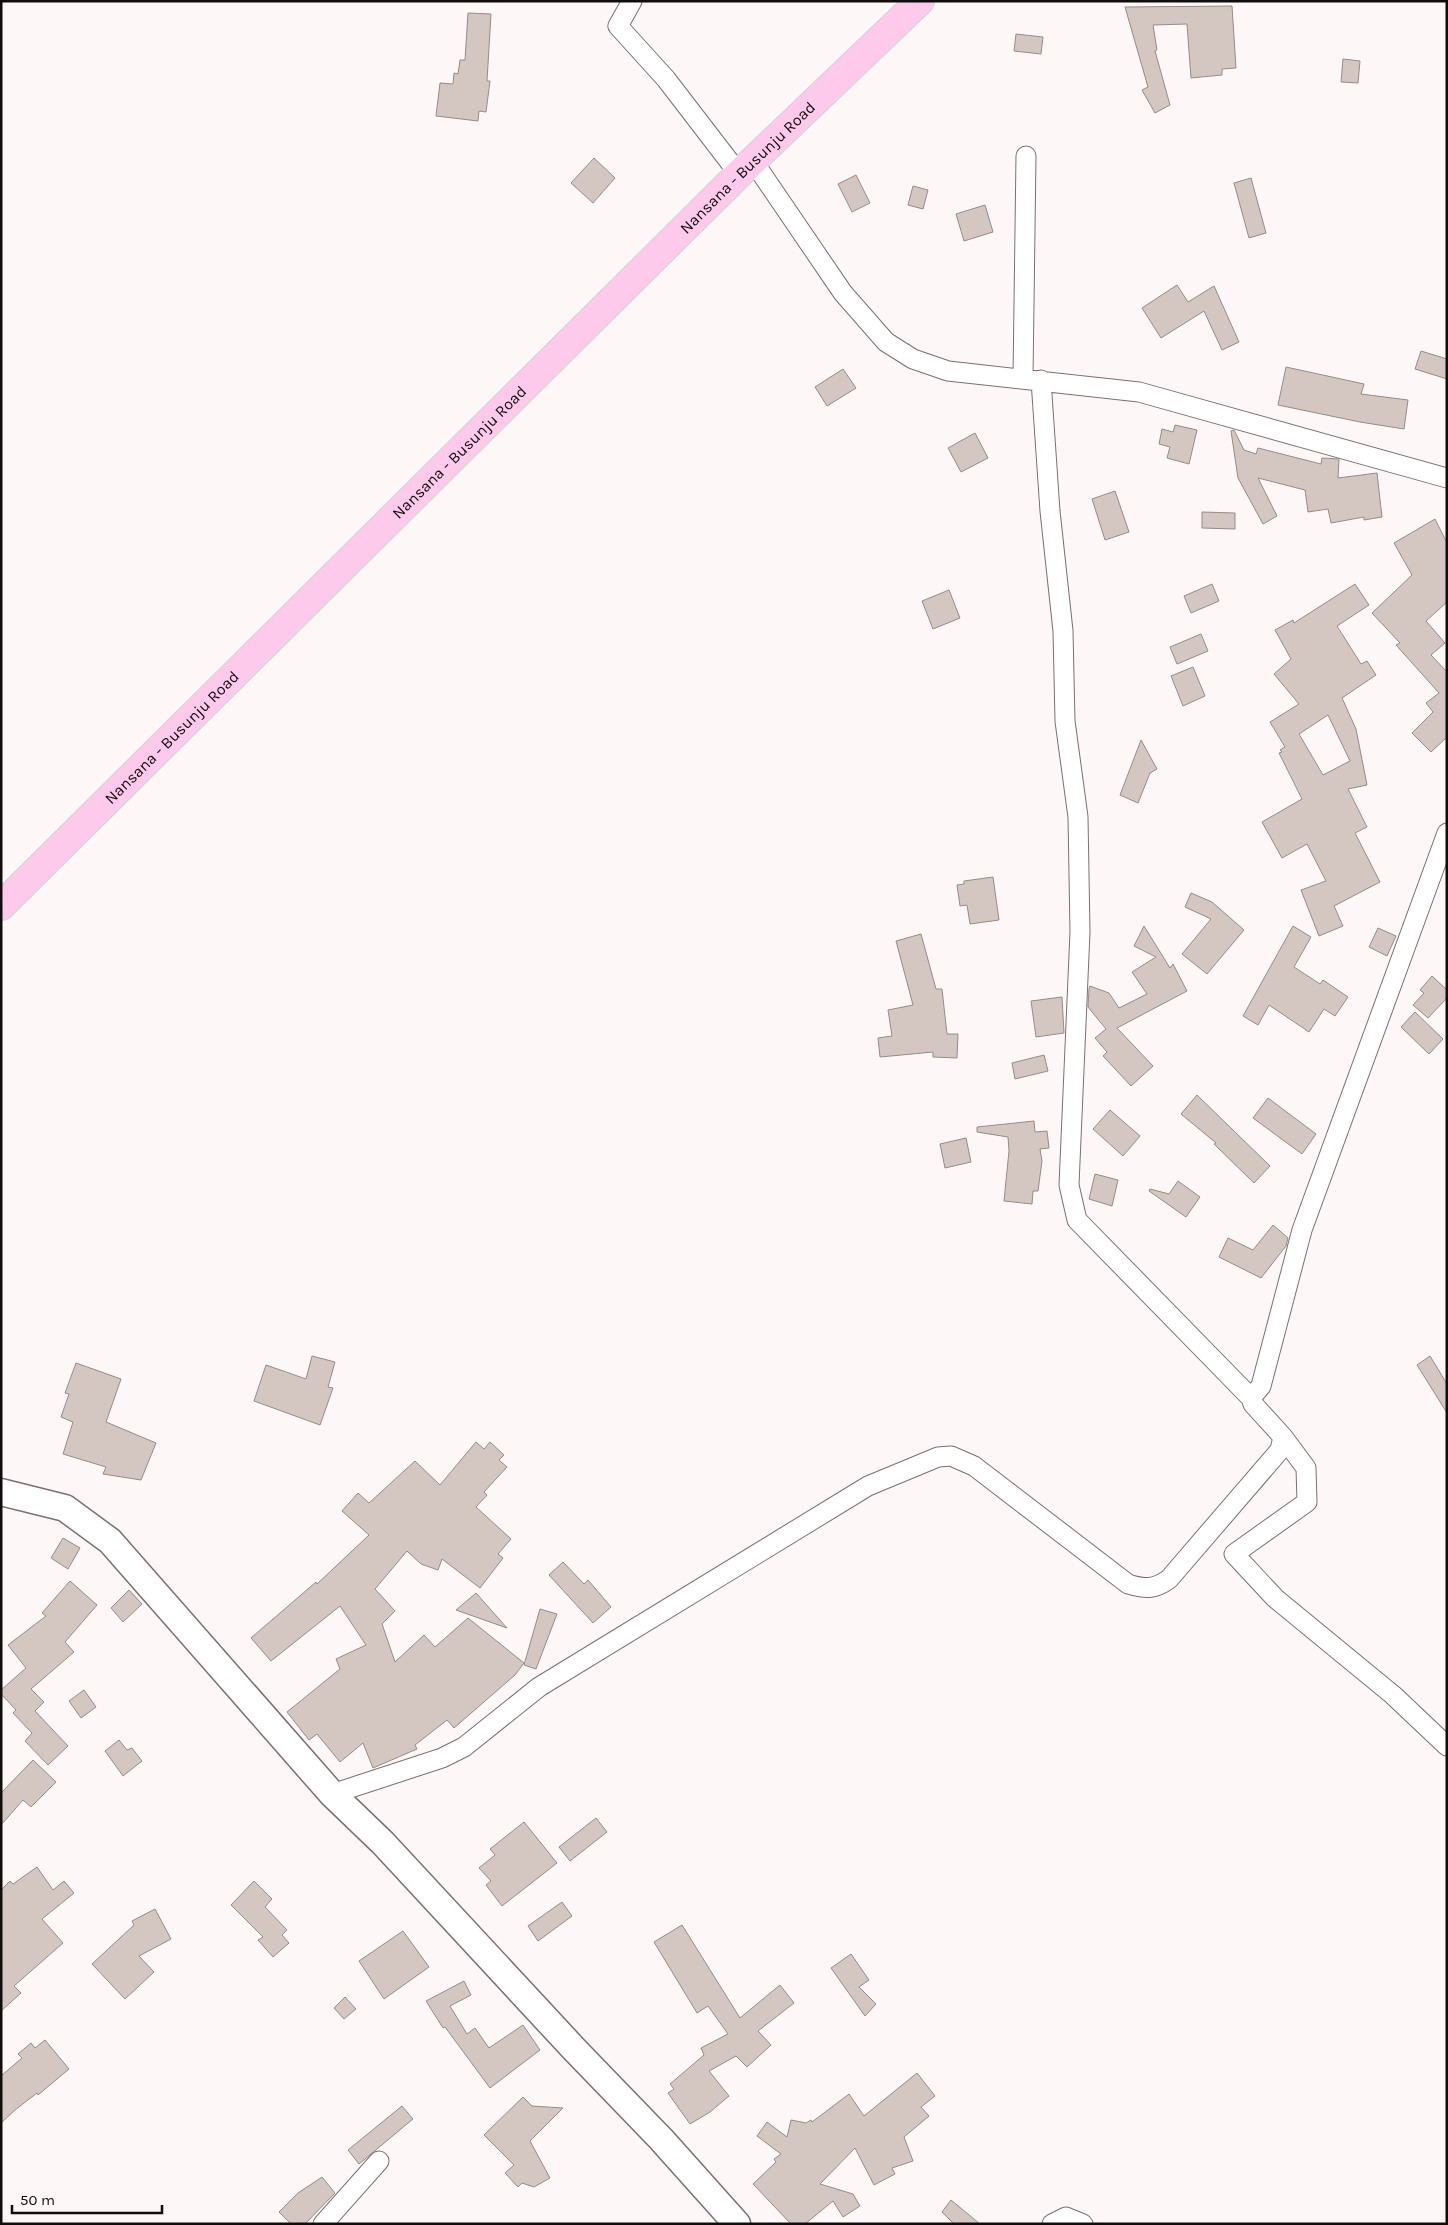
<svg xmlns="http://www.w3.org/2000/svg" width="1448" height="2225" viewBox="0 0 1448 2225" font-family="Karla,sans-serif">
	<rect width="100%" height="100%" fill="#fef7f8"/>
	<!-- building -->
	<path fill="#d4c6c1" stroke="#988b86" fill-rule="evenodd" d="M 1232,6 L 1236,68 L 1222,69 L 1222,75 L 1191,78 L 1187,24 L 1153,25 L 1157,50 L 1155,51 L 1170,105 L 1155,113 L 1142,90 L 1148,87 L 1125,7 Z
		M 468,13 L 491,14 L 487,81 L 490,81 L 486,112 L 479,111 L 478,121 L 436,116 L 440,83 L 453,84 L 454,73 L 458,74 L 460,60 L 465,60 Z
		M 1016,34 L 1043,37 L 1041,54 L 1014,51 Z
		M 1343,59 L 1360,61 L 1358,83 L 1341,82 Z
		M 594,158 L 615,178 L 593,203 L 571,183 Z
		M 856,175 L 870,203 L 852,212 L 838,184 Z
		M 1251,178 L 1266,233 L 1249,238 L 1234,183 Z
		M 913,186 L 928,190 L 923,209 L 908,205 Z
		M 985,205 L 993,232 L 964,241 L 956,214 Z
		M 1177,285 L 1188,302 L 1214,286 L 1239,342 L 1222,350 L 1204,311 L 1161,338 L 1142,308 Z
		M 1421,351 L 1447,359 L 1447,379 L 1415,369 Z
		M 1286,367 L 1364,384 L 1361,394 L 1408,400 L 1404,429 L 1360,422 L 1278,405 Z
		M 843,369 L 856,388 L 827,406 L 815,387 Z
		M 1175,425 L 1197,430 L 1189,464 L 1167,458 L 1170,447 L 1159,444 L 1162,429 L 1173,432 Z
		M 1234,430 L 1244,450 L 1256,454 L 1258,448 L 1321,464 L 1322,458 L 1339,459 L 1338,478 L 1377,473 L 1382,517 L 1364,520 L 1364,517 L 1331,523 L 1328,509 L 1308,512 L 1305,490 L 1258,478 L 1277,516 L 1263,524 L 1238,478 L 1231,431 Z
		M 975,433 L 988,458 L 961,472 L 948,448 Z
		M 1115,491 L 1129,532 L 1105,540 L 1092,499 Z
		M 1202,512 L 1235,513 L 1235,529 L 1202,528 Z
		M 1435,519 L 1447,543 L 1447,602 L 1426,621 L 1445,643 L 1431,655 L 1447,672 L 1447,737 L 1431,752 L 1412,733 L 1433,712 L 1426,703 L 1439,693 L 1396,645 L 1400,643 L 1372,613 L 1412,575 L 1394,543 Z
		M 1212,584 L 1219,601 L 1191,613 L 1184,596 Z
		M 1355,584 L 1369,605 L 1337,626 L 1361,664 L 1367,661 L 1376,675 L 1342,698 L 1356,729 L 1367,785 L 1348,789 L 1367,827 L 1355,833 L 1380,882 L 1334,906 L 1343,926 L 1319,936 L 1301,890 L 1326,881 L 1307,844 L 1282,858 L 1262,822 L 1302,799 L 1279,753 L 1282,752 L 1280,750 L 1285,747 L 1270,722 L 1299,704 L 1274,674 L 1291,659 L 1275,630 L 1293,620 L 1294,623 ZM 1328,715 L 1350,761 L 1323,775 L 1299,734 Z
		M 949,590 L 960,618 L 933,629 L 922,601 Z
		M 1201,634 L 1208,651 L 1177,664 L 1170,647 Z
		M 1193,667 L 1205,696 L 1183,706 L 1171,676 Z
		M 1141,740 L 1157,769 L 1150,773 L 1138,803 L 1120,795 Z
		M 993,877 L 999,920 L 970,924 L 967,905 L 960,906 L 957,885 L 964,884 L 964,881 Z
		M 1191,893 L 1212,902 L 1244,930 L 1207,974 L 1182,954 L 1211,919 L 1185,907 Z
		M 1144,926 L 1170,968 L 1173,964 L 1187,991 L 1117,1028 L 1153,1066 L 1131,1086 L 1103,1056 L 1107,1052 L 1095,1038 L 1106,1029 L 1088,1007 L 1089,989 L 1090,986 L 1109,993 L 1119,1008 L 1147,994 L 1132,972 L 1156,957 L 1134,946 Z
		M 1293,926 L 1311,937 L 1294,967 L 1320,984 L 1323,980 L 1348,997 L 1335,1016 L 1324,1009 L 1309,1032 L 1269,1005 L 1258,1025 L 1243,1016 Z
		M 1378,928 L 1396,936 L 1387,956 L 1369,947 Z
		M 921,934 L 936,989 L 942,989 L 947,1034 L 958,1034 L 957,1058 L 933,1057 L 933,1052 L 880,1057 L 878,1038 L 892,1036 L 888,1010 L 913,1005 L 896,941 Z
		M 1432,976 L 1447,990 L 1447,998 L 1428,1018 L 1413,1005 L 1424,993 L 1420,990 Z
		M 1062,997 L 1064,1033 L 1036,1037 L 1031,1001 Z
		M 1415,1012 L 1443,1039 L 1429,1054 L 1401,1027 Z
		M 1044,1055 L 1048,1071 L 1015,1079 L 1012,1063 Z
		M 1197,1095 L 1270,1166 L 1254,1183 L 1214,1144 L 1216,1143 L 1181,1114 Z
		M 1268,1098 L 1316,1134 L 1302,1154 L 1253,1118 Z
		M 1110,1110 L 1140,1136 L 1123,1156 L 1093,1129 Z
		M 1034,1121 L 1035,1132 L 1047,1131 L 1049,1148 L 1040,1149 L 1042,1161 L 1038,1191 L 1033,1191 L 1032,1204 L 1004,1201 L 1009,1151 L 1008,1137 L 977,1132 L 977,1127 Z
		M 966,1138 L 971,1162 L 945,1168 L 940,1144 Z
		M 1095,1174 L 1118,1180 L 1112,1206 L 1089,1199 Z
		M 1178,1181 L 1200,1197 L 1186,1217 L 1149,1191 L 1150,1189 L 1169,1194 Z
		M 1273,1225 L 1288,1238 L 1286,1246 L 1261,1278 L 1219,1257 L 1228,1238 L 1253,1250 Z
		M 312,1356 L 335,1362 L 328,1387 L 333,1388 L 320,1425 L 254,1401 L 266,1365 L 306,1379 Z
		M 1430,1356 L 1447,1384 L 1447,1413 L 1417,1365 Z
		M 76,1363 L 121,1379 L 106,1422 L 156,1443 L 141,1480 L 103,1474 L 106,1467 L 63,1454 L 73,1422 L 61,1417 L 69,1394 L 65,1393 Z
		M 476,1442 L 484,1449 L 490,1442 L 504,1455 L 499,1460 L 507,1467 L 484,1492 L 487,1495 L 476,1507 L 511,1539 L 498,1554 L 503,1558 L 480,1588 L 442,1559 L 438,1570 L 421,1564 L 407,1551 L 375,1589 L 395,1611 L 382,1624 L 395,1662 L 424,1635 L 435,1647 L 468,1618 L 524,1663 L 515,1675 L 454,1728 L 447,1720 L 415,1745 L 417,1749 L 373,1768 L 363,1743 L 340,1762 L 317,1734 L 309,1740 L 287,1712 L 340,1669 L 336,1659 L 366,1645 L 340,1606 L 271,1661 L 251,1638 L 316,1582 L 317,1584 L 369,1535 L 342,1511 L 358,1493 L 369,1503 L 415,1461 L 440,1485 Z
		M 63,1538 L 80,1548 L 68,1569 L 51,1558 Z
		M 563,1562 L 584,1584 L 588,1580 L 611,1607 L 593,1623 L 549,1575 Z
		M 70,1581 L 97,1605 L 65,1642 L 74,1652 L 31,1689 L 44,1702 L 35,1711 L 68,1746 L 48,1765 L 25,1741 L 32,1733 L 13,1713 L 16,1710 L 1,1694 L 1,1690 L 26,1668 L 8,1645 L 46,1616 L 42,1613 Z
		M 129,1590 L 142,1604 L 123,1622 L 111,1608 Z
		M 476,1593 L 507,1628 L 456,1610 Z
		M 540,1609 L 557,1614 L 536,1669 L 524,1665 Z
		M 84,1690 L 96,1707 L 81,1718 L 69,1701 Z
		M 119,1740 L 127,1750 L 132,1748 L 142,1761 L 123,1776 L 105,1751 Z
		M 33,1760 L 56,1782 L 31,1807 L 23,1800 L 1,1825 L 1,1793 Z
		M 596,1818 L 607,1832 L 570,1861 L 559,1847 Z
		M 524,1822 L 557,1863 L 502,1906 L 486,1885 L 491,1881 L 479,1868 L 495,1855 L 490,1849 Z
		M 37,1867 L 53,1890 L 64,1881 L 74,1893 L 42,1919 L 63,1943 L 14,1986 L 21,1993 L 1,2011 L 1,1890 L 10,1881 L 13,1884 Z
		M 254,1881 L 272,1899 L 265,1907 L 287,1930 L 282,1935 L 289,1943 L 273,1957 L 258,1940 L 263,1937 L 231,1905 Z
		M 562,1902 L 572,1916 L 538,1941 L 528,1926 Z
		M 155,1909 L 171,1939 L 139,1956 L 154,1972 L 125,1999 L 92,1964 L 134,1925 L 132,1921 Z
		M 682,1925 L 740,2018 L 780,1985 L 794,2003 L 758,2031 L 771,2045 L 747,2067 L 736,2056 L 709,2071 L 729,2096 L 710,2112 L 690,2124 L 668,2093 L 674,2089 L 670,2084 L 704,2055 L 701,2048 L 728,2034 L 708,2006 L 697,2013 L 654,1942 Z
		M 403,1931 L 429,1967 L 384,1999 L 359,1961 Z
		M 851,1954 L 869,1980 L 859,1987 L 876,2004 L 865,2016 L 831,1968 Z
		M 464,1981 L 471,1995 L 450,2006 L 467,2034 L 475,2028 L 489,2048 L 523,2025 L 540,2050 L 490,2088 L 445,2027 L 443,2028 L 426,2001 Z
		M 345,1997 L 356,2009 L 344,2019 L 334,2008 Z
		M 45,2040 L 69,2069 L 38,2095 L 37,2093 L 15,2110 L 1,2123 L 1,2076 L 22,2058 L 18,2054 L 31,2043 L 35,2048 Z
		M 917,2073 L 935,2096 L 921,2107 L 929,2116 L 904,2137 L 913,2161 L 892,2168 L 895,2174 L 874,2185 L 855,2148 L 820,2184 L 853,2194 L 860,2206 L 843,2217 L 833,2201 L 805,2224 L 791,2224 L 753,2184 L 776,2162 L 774,2159 L 781,2154 L 757,2136 L 767,2122 L 787,2137 L 791,2120 L 806,2123 L 811,2120 L 812,2122 L 849,2094 L 864,2116 Z
		M 523,2097 L 532,2106 L 563,2108 L 530,2141 L 550,2178 L 534,2187 L 522,2183 L 518,2187 L 505,2173 L 514,2165 L 484,2135 Z
		M 402,2106 L 413,2119 L 359,2164 L 348,2150 Z
		M 322,2177 L 335,2193 L 305,2224 L 291,2224 L 279,2212 L 298,2193 Z
		M 951,2200 L 980,2224 L 954,2224 L 942,2212 Z"/>
	<g fill="none" stroke-linecap="round" stroke-linejoin="round">
		<!-- street casing -->
		<g stroke="#7d6f70" stroke-width="21">
			<path id="street" d="M 632,1 L 618,26 L 666,79 L 739,174
				M 753,161 L 843,293 L 886,342 L 913,359 L 948,371 L 1139,392 L 1447,478
				M 1023,378 L 1026,156
				M 1041,380 L 1050,511 L 1063,631 L 1065,721 L 1078,817 L 1080,932 L 1069,1185 L 1077,1220 L 1251,1398
				M 1283,1437 L 1306,1468 L 1307,1502 L 1234,1554 L 1275,1598 L 1393,1695 L 1447,1746
				M 332,1794 L 442,1758 L 464,1747 L 539,1687 L 868,1486 L 938,1457 L 951,1456 L 974,1466 L 1128,1584 C 1145,1589 1154,1590 1169,1579 L 1280,1450 L 1283,1437 L 1253,1404 L 1251,1398 L 1261,1386 L 1302,1230 L 1447,833
				M 323,2224 L 379,2161
				M 1052,2224 L 1066,2217 L 1083,2224"/>
		</g>
		<!-- secondary casing -->
		<g stroke="#7d6f70" stroke-width="29">
			<path id="secondary" d="M 1,1492 L 65,1508 L 110,1541 L 332,1794 L 383,1843 L 574,2049 L 661,2139 L 737,2224"/>
		</g>
		<!-- primary casing -->
		<g stroke="#d4d3d3" stroke-width="30">
			<g id="primary">
				<path id="s1" d="M 1,906 L 739,174 L 920,1"/>
			</g>
		</g>
		<!-- street -->
		<use href="#street" stroke="#fff" stroke-width="19"/>
		<!-- secondary -->
		<use href="#secondary" stroke="#fff" stroke-width="26"/>
		<!-- primary -->
		<use href="#primary" stroke="#fdcaec" stroke-width="28"/>
	</g>
	<g text-anchor="middle" dominant-baseline="central" stroke-width="4" stroke-linejoin="round" paint-order="stroke">
		<!-- street labels -->
		<g font-size="16" fill="#120d0d" stroke="#fef7f8">
			<text stroke="none"><textPath href="#s1" startOffset="1050">Nansana - Busunju Road</textPath></text>
			<text stroke="none"><textPath href="#s1" startOffset="645">Nansana - Busunju Road</textPath></text>
			<text stroke="none"><textPath href="#s1" startOffset="240">Nansana - Busunju Road</textPath></text>
		</g>
	</g>
	<!-- border -->
	<rect width="1448" height="2225" fill="none" stroke="#120d0d" stroke-width="5"/>
	<!-- scale -->
	<path d="M12 2205v8h150v-8" fill="none" stroke="#120d0d" stroke-width="2.5"/>
	<text x="20" y="2205" font-size="15" fill="#120d0d" stroke="#fef7f8" stroke-width="4" paint-order="stroke">50 m</text>
</svg>
